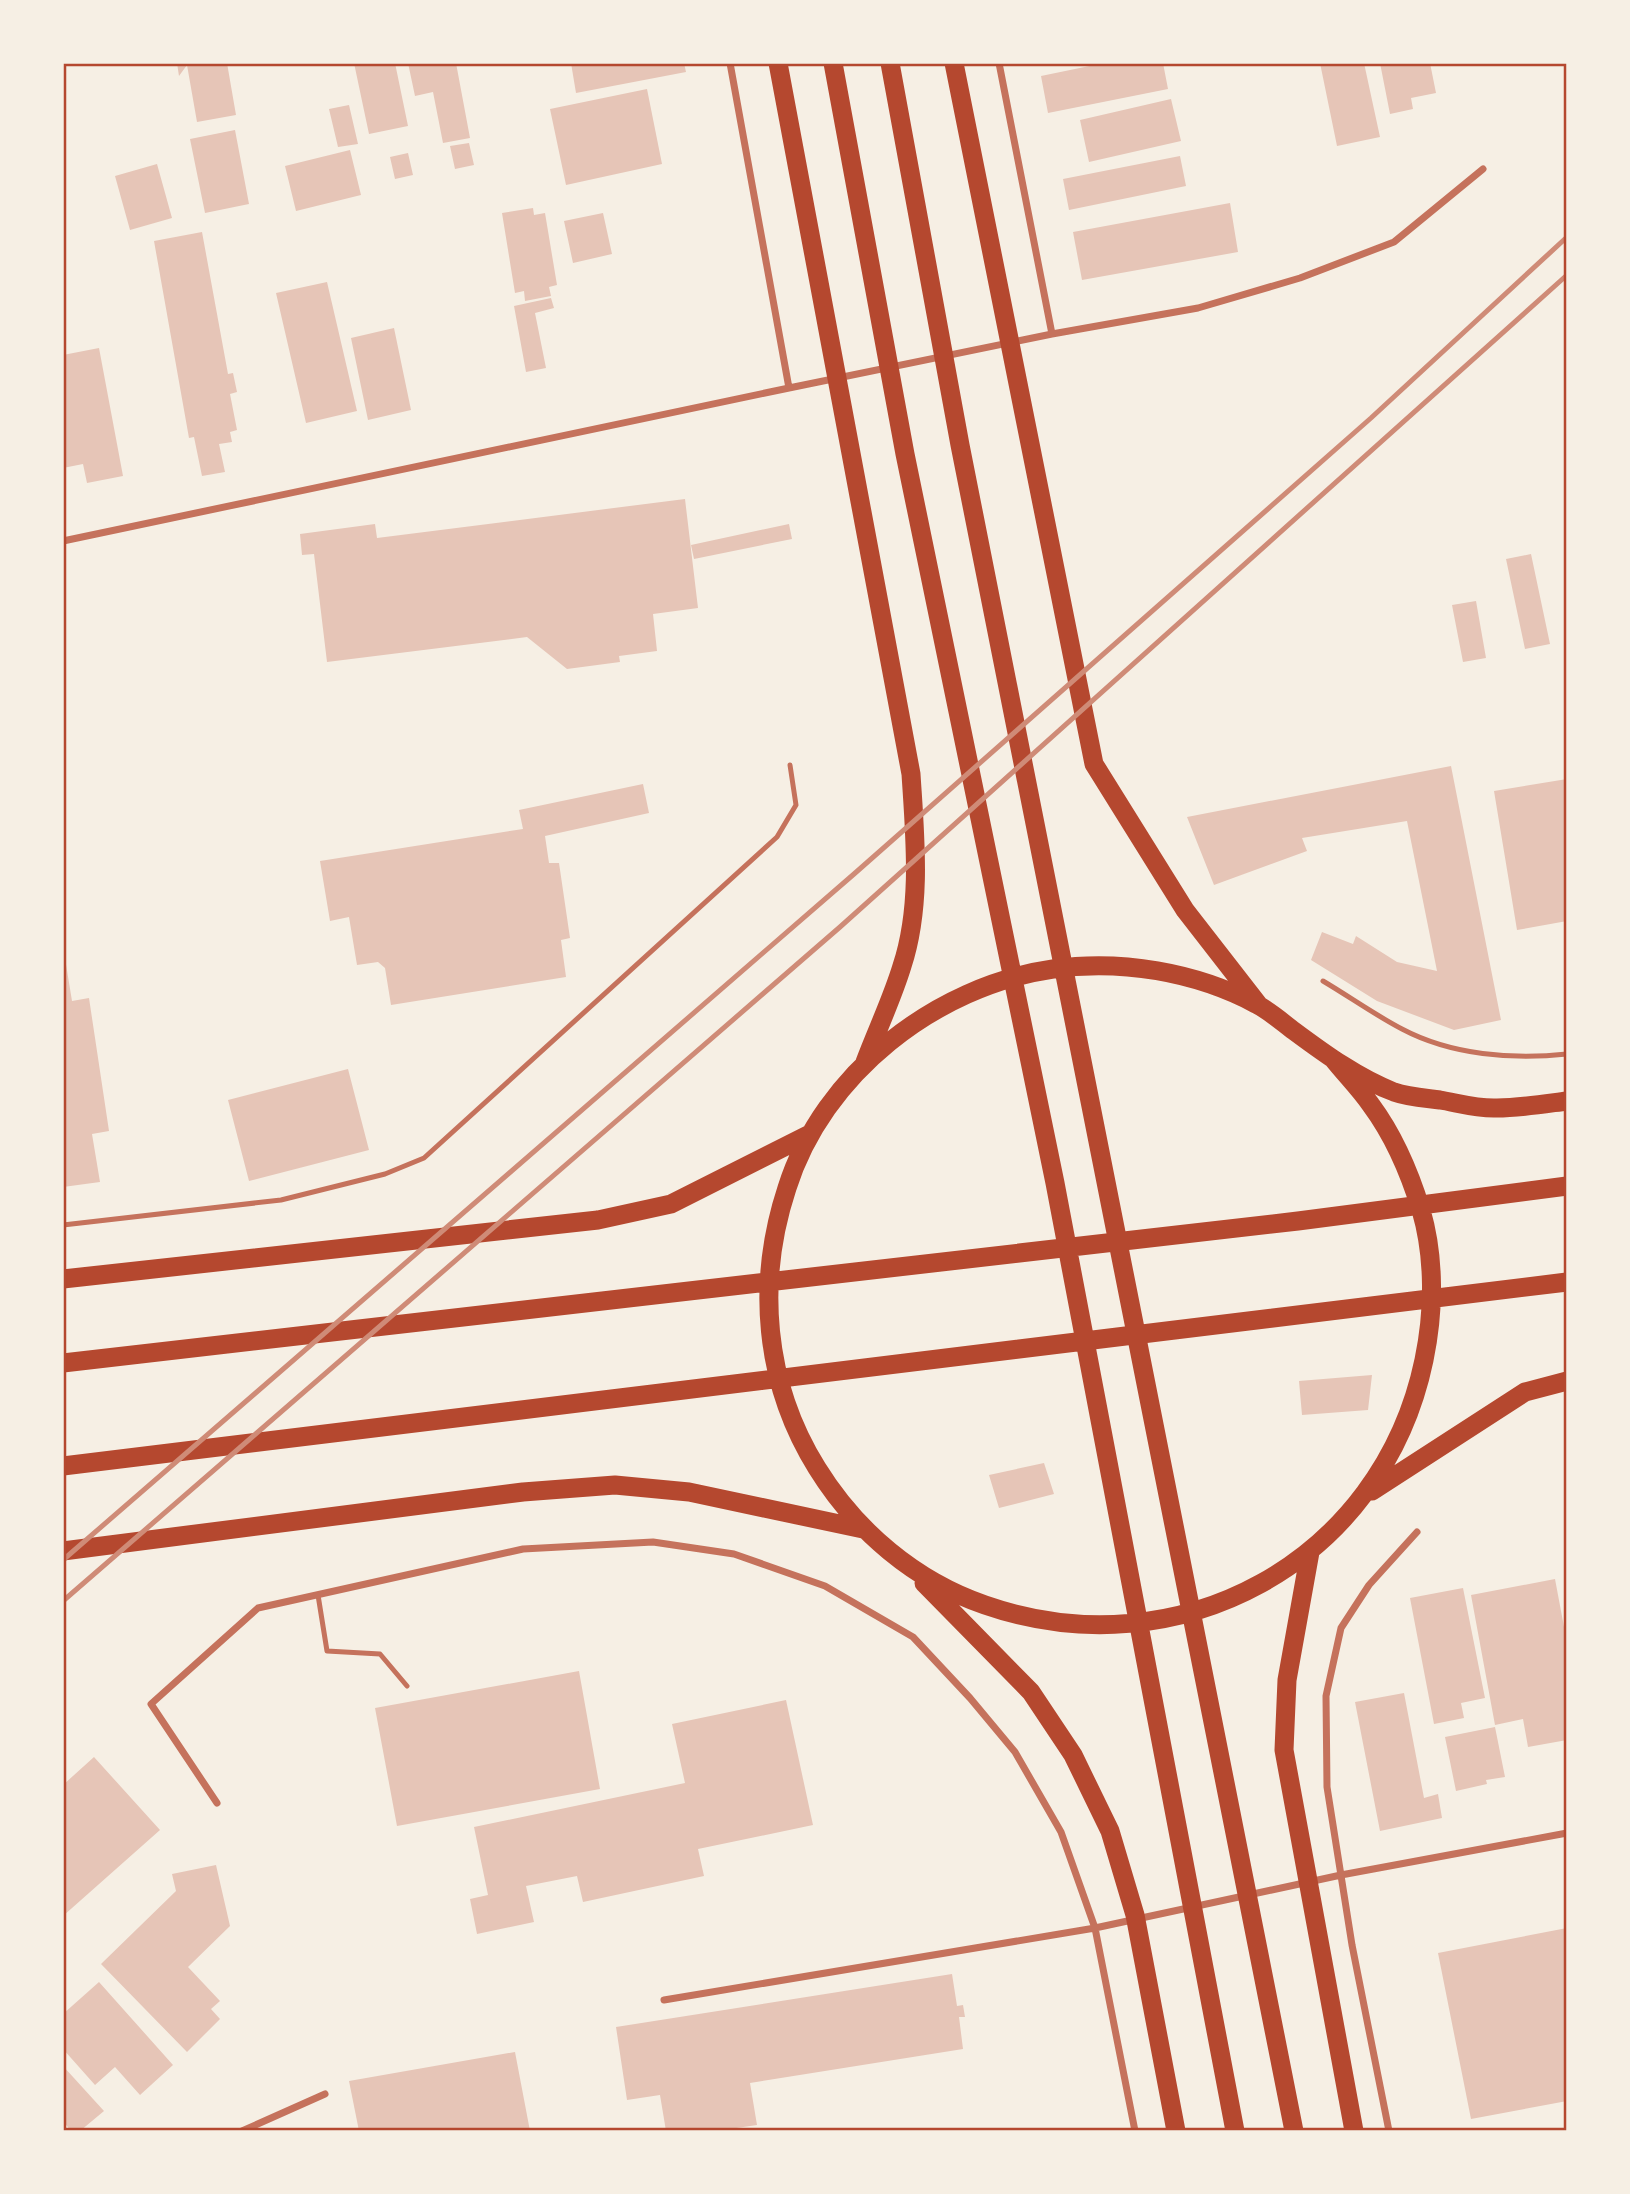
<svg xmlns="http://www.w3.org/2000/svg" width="1630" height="2194" viewBox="0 0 1630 2194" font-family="Overpass,sans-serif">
	<rect width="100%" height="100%" fill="#f6efe4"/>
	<!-- building -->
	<path fill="#e6c5b7" d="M 177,63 L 227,63 L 236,115 L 197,122 L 187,65 L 179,76 Z
		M 354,63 L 395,63 L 408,126 L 369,134 Z
		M 408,63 L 456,63 L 470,138 L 443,143 L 433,92 L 415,96 Z
		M 571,63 L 684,63 L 686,72 L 576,93 Z
		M 1104,63 L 1163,63 L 1168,89 L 1048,113 L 1041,76 Z
		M 1320,63 L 1364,63 L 1380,137 L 1337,146 Z
		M 1380,63 L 1430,63 L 1436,93 L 1411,98 L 1413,109 L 1390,114 Z
		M 647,89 L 662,164 L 566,185 L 550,109 Z
		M 1171,99 L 1181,141 L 1089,162 L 1080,120 Z
		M 349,105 L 358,144 L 338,147 L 329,109 Z
		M 235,130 L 249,204 L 205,213 L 190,139 Z
		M 469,143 L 474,165 L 455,169 L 450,146 Z
		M 350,150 L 361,195 L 296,211 L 285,166 Z
		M 408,153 L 413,175 L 395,179 L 390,157 Z
		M 1180,156 L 1186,186 L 1069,210 L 1063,179 Z
		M 157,164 L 172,218 L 130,230 L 115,176 Z
		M 1230,203 L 1238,252 L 1082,280 L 1073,232 Z
		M 533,208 L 534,215 L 545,213 L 557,285 L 549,287 L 551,296 L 525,301 L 524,291 L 515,293 L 502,213 Z
		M 603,213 L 612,254 L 573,263 L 564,221 Z
		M 202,232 L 228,374 L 233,373 L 237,392 L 230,394 L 237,430 L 230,432 L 232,442 L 219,444 L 225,472 L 202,476 L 194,437 L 189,438 L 154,241 Z
		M 327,282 L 357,411 L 306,423 L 276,293 Z
		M 551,298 L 554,308 L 535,313 L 546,368 L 526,372 L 514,306 Z
		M 394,328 L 411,410 L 368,420 L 351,338 Z
		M 99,348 L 123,476 L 87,483 L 83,464 L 63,468 L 63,355 Z
		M 685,499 L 698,608 L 653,614 L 657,651 L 619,656 L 620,662 L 567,669 L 527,637 L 327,662 L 314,554 L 302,555 L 300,534 L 375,524 L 377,538 Z
		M 789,524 L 792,539 L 694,559 L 691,545 Z
		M 1531,554 L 1550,644 L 1525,649 L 1506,559 Z
		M 1476,601 L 1486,658 L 1463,662 L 1452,605 Z
		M 1451,766 L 1501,1020 L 1454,1030 L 1377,1001 L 1311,960 L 1322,932 L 1353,944 L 1356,936 L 1397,962 L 1437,971 L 1407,821 L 1302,838 L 1307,851 L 1214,885 L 1187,817 Z
		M 1567,779 L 1567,921 L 1517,930 L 1494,791 Z
		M 643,784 L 649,813 L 545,836 L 549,863 L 559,863 L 570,938 L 561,940 L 566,977 L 391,1005 L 385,968 L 378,962 L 357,965 L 349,917 L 330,921 L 320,861 L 523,829 L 519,810 Z
		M 63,946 L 72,1001 L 89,998 L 109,1131 L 92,1134 L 100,1182 L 63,1187 Z
		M 348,1069 L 369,1150 L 249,1181 L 228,1100 Z
		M 1372,1375 L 1368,1410 L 1302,1415 L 1299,1381 Z
		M 1044,1463 L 1054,1494 L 999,1508 L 989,1475 Z
		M 1555,1579 L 1567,1643 L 1567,1740 L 1528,1747 L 1523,1719 L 1495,1725 L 1471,1595 Z
		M 1463,1588 L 1485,1698 L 1461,1703 L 1464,1718 L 1434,1724 L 1410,1598 Z
		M 579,1671 L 600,1789 L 397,1826 L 375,1708 Z
		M 1404,1693 L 1424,1798 L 1438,1794 L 1442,1818 L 1380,1831 L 1355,1702 Z
		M 786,1700 L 813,1825 L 698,1849 L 704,1876 L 583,1902 L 577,1876 L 526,1886 L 534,1922 L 477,1934 L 470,1899 L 488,1895 L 474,1827 L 685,1783 L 672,1724 Z
		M 1495,1727 L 1505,1777 L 1486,1780 L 1487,1784 L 1456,1791 L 1445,1737 Z
		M 94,1757 L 160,1830 L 63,1916 L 63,1785 Z
		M 216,1865 L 230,1926 L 188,1967 L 220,2001 L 211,2009 L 220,2019 L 187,2052 L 101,1964 L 176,1891 L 172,1874 Z
		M 1567,1928 L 1567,2101 L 1471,2119 L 1438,1953 Z
		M 952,1974 L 957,2006 L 963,2005 L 965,2017 L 959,2017 L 963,2049 L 750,2083 L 757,2125 L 716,2131 L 666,2131 L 660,2095 L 627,2100 L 616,2027 Z
		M 99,1982 L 173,2065 L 140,2095 L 115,2067 L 95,2085 L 63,2049 L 63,2014 Z
		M 515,2052 L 530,2131 L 359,2131 L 349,2081 Z
		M 63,2066 L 104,2111 L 80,2131 L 71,2131 L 63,2121 Z"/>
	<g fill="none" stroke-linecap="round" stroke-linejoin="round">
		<!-- service -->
		<path stroke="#c5725c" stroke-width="5" d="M 1323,981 C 1350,997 1375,1015 1402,1029 C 1451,1055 1513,1060 1567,1054
			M 63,1225 L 281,1200 L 385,1174 L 424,1158 L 777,837 L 796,805 L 790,765
			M 318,1595 L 327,1651 L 380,1654 L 407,1686"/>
		<!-- minor -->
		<path stroke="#c5725c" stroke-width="7" d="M 730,63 L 789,388
			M 999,63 L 1052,334
			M 63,541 L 789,388 L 1052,334 L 1198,308 L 1300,278 L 1394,242 L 1483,169
			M 217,1803 L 151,1704 L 258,1608 L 523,1549 L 653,1542 L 734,1554 L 825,1586 L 913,1637 L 970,1698 L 1015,1752 L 1061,1832 L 1095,1928 L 1135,2131
			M 664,2000 L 1095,1928 L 1341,1875 L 1567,1833
			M 242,2131 L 325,2094
			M 1389,2131 L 1352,1945 L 1327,1787 L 1326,1696 L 1341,1628 L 1369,1585 L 1417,1532"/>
		<!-- trunk -->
		<path stroke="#b5482f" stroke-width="19" d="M 778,63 L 911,774 C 915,837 922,905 902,966 C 892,999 877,1030 865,1062
			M 833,63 L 905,454 L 1055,1183 L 1235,2131
			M 890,63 L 960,445 L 1294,2131
			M 954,63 L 1094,764 L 1185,910 L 1258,1004
			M 1334,1060 C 1346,1075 1360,1089 1371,1105 C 1394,1136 1410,1174 1421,1210 C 1435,1258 1434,1312 1424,1360 C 1382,1562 1178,1672 985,1605 C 915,1581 856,1531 817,1468 C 764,1383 756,1282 787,1188 C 823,1074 935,986 1053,969 C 1120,959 1196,972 1256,1004 C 1270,1011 1282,1022 1294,1031 C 1325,1054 1358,1078 1394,1092 C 1408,1097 1425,1098 1440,1100 C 1458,1103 1478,1109 1497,1108 C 1520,1108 1544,1104 1567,1101
			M 63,1279 L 598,1220 L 671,1204 L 810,1134
			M 63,1363 L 1298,1221 L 1567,1186
			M 63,1466 L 1567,1282
			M 1372,1491 L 1525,1392 L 1567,1381
			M 63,1551 L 523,1492 L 615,1485 L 689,1492 L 863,1529
			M 1310,1552 L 1287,1680 L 1284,1750 L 1354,2131
			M 924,1583 L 1031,1692 L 1073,1755 L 1110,1831 L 1135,1915 L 1176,2131"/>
		<!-- rail -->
		<path stroke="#cf8b77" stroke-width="5" d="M 63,1560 L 854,874 L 1371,418 L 1567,237
			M 63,1601 L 840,927 L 1567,275"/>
	</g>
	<!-- border -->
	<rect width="1630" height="2194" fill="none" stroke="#f6efe4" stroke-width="130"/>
	<rect x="65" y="65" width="1500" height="2064" fill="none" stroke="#b5482f" stroke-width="2.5"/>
</svg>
